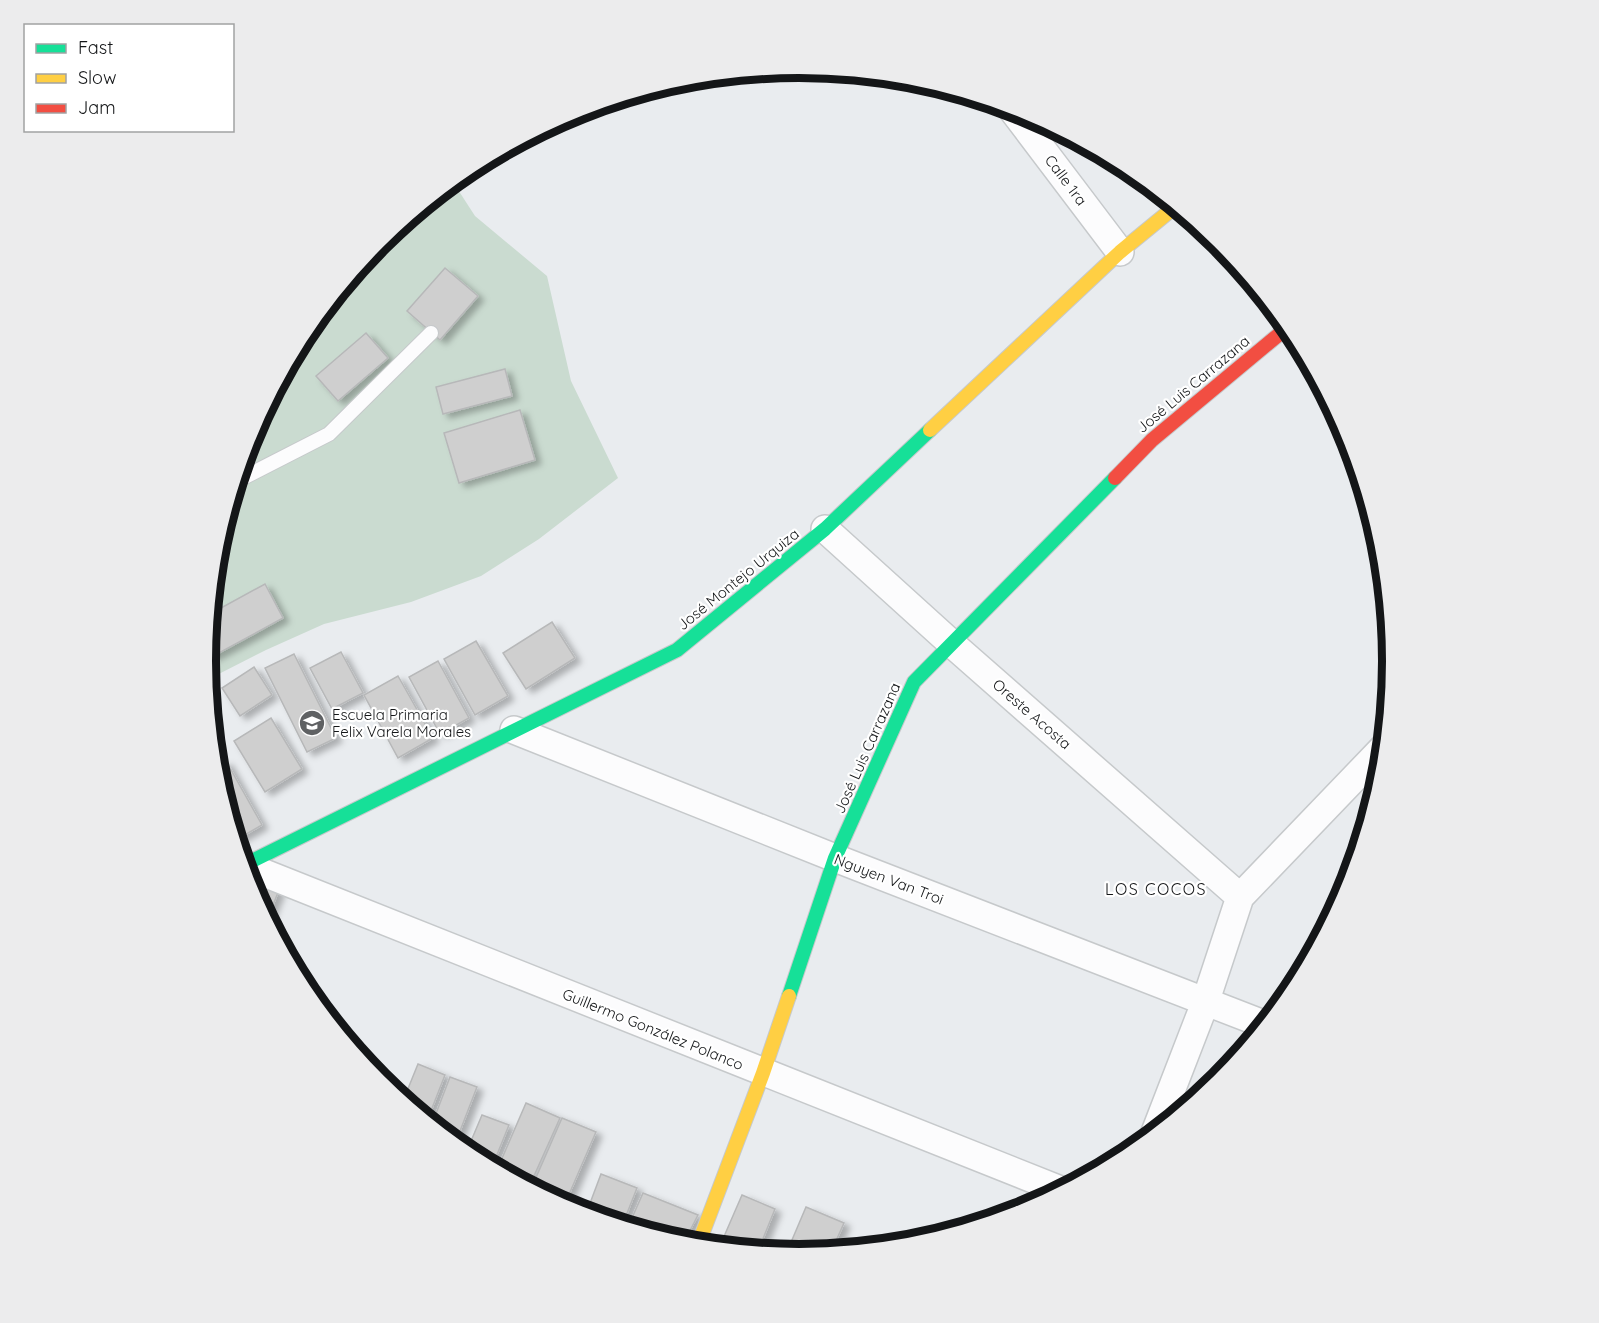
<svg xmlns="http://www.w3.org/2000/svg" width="1599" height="1323" viewBox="0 0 1599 1323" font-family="Quicksand,sans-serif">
	<defs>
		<filter id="shadow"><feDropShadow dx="6" dy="4" stdDeviation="3" flood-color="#0004"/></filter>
	</defs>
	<rect width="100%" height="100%" fill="#e9ecef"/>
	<!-- green -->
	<path fill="#cadbd0" d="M 453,182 L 475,216 L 547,276 L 571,381 L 618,478 L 539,539 L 481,576 L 411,602 L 324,624 L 266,650 L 207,680 L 206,661 L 217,545 L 251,434 L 306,331 L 380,241 Z"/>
	<!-- building -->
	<path fill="#cfcfcf" stroke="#b7b8b9" stroke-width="1.5" filter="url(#shadow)" d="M 445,268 L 478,296 L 440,340 L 407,311 Z
		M 366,333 L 388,358 L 338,401 L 316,376 Z
		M 505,369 L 512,396 L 443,414 L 436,387 Z
		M 520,410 L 535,460 L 459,483 L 444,433 Z
		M 265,584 L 283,618 L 206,660 L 210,614 Z
		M 552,622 L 575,658 L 526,689 L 503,653 Z
		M 476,641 L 508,696 L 475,715 L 444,659 Z
		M 341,652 L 363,693 L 332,709 L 310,668 Z
		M 294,654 L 336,738 L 307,752 L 265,668 Z
		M 438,661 L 469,718 L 440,734 L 409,677 Z
		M 254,667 L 272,695 L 240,716 L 222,688 Z
		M 398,676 L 433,738 L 398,758 L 364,695 Z
		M 271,718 L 302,769 L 265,792 L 234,741 Z
		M 226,761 L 262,825 L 236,840 L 217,777 L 216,766 Z
		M 248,878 L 279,890 L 267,920 L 251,888 Z
		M 418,1064 L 445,1075 L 427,1121 L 403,1101 Z
		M 450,1077 L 477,1087 L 455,1144 L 432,1124 Z
		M 526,1103 L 560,1118 L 529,1187 L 497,1170 Z
		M 482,1115 L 509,1125 L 492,1167 L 466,1153 Z
		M 562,1118 L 596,1132 L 564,1206 L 531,1189 Z
		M 601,1174 L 637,1188 L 622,1226 L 586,1214 Z
		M 643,1193 L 698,1215 L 683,1244 L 628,1227 Z
		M 742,1195 L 775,1209 L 758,1251 L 719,1248 Z
		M 806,1207 L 844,1223 L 831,1252 L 799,1255 L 786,1254 Z"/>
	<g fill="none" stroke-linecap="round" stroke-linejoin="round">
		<!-- lane casing -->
		<g stroke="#c6c9cb" stroke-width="16">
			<path id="lane" d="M 237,481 L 329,434 L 431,333"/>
		</g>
		<!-- street casing -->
		<g stroke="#c6c9cb" stroke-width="30">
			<path id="street" d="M 1011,108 L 1120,252
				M 825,529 L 952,644 L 1240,897
				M 514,730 L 835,858 L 1266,1025
				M 244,865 L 1063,1191
				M 1154,1135 L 1205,1003 L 1240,897 L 1385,746"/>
		</g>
		<!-- fast casing -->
		<g stroke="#c6c9cb" stroke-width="16">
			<path id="fast" d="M 244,865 L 677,650 L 825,529 L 930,430
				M 789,996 L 835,858 L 914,682 L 1115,478"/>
		</g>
		<!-- slow casing -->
		<g stroke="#c6c9cb" stroke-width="16">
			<path id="slow" d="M 930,430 L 1120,252 L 1176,206
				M 698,1245 L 763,1073 L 789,996"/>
		</g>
		<!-- jam casing -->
		<g stroke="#c6c9cb" stroke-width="16">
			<path id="jam" d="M 1115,478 L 1152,440 L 1289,326"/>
		</g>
		<!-- lane -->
		<use href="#lane" stroke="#fcfcfd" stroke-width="14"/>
		<!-- street -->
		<use href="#street" stroke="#fcfcfd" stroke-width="27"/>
		<!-- fast -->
		<use href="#fast" stroke="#16e098" stroke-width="14"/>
		<!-- slow -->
		<use href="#slow" stroke="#ffcf43" stroke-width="14"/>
		<!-- jam -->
		<use href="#jam" stroke="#f24e42" stroke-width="14"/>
	</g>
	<!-- icons -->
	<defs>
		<g id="school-disc" transform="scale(1.35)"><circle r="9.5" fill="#5f6163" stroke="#fff"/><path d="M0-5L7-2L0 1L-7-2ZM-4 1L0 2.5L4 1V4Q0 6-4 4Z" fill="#fff"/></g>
	</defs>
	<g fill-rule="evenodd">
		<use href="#school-disc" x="312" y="723"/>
	</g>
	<g text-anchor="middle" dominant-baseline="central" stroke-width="4.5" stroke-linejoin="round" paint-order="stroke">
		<!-- street labels -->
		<g font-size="15" fill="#141618" stroke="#fff">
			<text transform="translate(1066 180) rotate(53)">Calle 1ra</text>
			<text transform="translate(1193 384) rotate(-40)">José Luis Carrazana</text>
			<text transform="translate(738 579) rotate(-39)">José Montejo Urquiza</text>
			<text transform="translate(1032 714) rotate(41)">Oreste Acosta</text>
			<text transform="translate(867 748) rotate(-66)">José Luis Carrazana</text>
			<text transform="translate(889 879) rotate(21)">Nguyen Van Troi</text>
			<text transform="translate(653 1029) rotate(22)">Guillermo González Polanco</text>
		</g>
		<!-- poi labels -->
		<g font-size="15" fill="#141618" stroke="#fff" text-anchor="start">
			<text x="332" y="714">Escuela Primaria<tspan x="332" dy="17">Felix Varela Morales</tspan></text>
		</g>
		<!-- neighbourhood labels -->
		<g font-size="16" letter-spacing="1.5" fill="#141618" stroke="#fff">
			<text x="1156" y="889">LOS COCOS</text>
		</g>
	</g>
	<!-- crop -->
	<path d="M0 0H1599V1323H0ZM216 661a583 583 0 1 1 1166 0a583 583 0 1 1-1166 0Z" fill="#ececed" fill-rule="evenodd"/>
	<path fill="none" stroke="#141618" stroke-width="8" d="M216 661a583 583 0 1 1 1166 0a583 583 0 1 1-1166 0Z"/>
	<!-- legend -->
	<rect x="24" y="24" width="210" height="108" fill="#ffffff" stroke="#a1a2a3" stroke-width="1.5"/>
	<rect x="36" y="44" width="30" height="9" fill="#16e098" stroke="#a1a2a3" stroke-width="1.5"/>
	<text x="78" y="54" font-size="18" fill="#141618">Fast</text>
	<rect x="36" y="74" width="30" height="9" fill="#ffcf43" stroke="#a1a2a3" stroke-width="1.5"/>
	<text x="78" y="84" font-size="18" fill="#141618">Slow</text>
	<rect x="36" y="104" width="30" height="9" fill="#f24e42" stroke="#a1a2a3" stroke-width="1.5"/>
	<text x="78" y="114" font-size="18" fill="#141618">Jam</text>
</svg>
